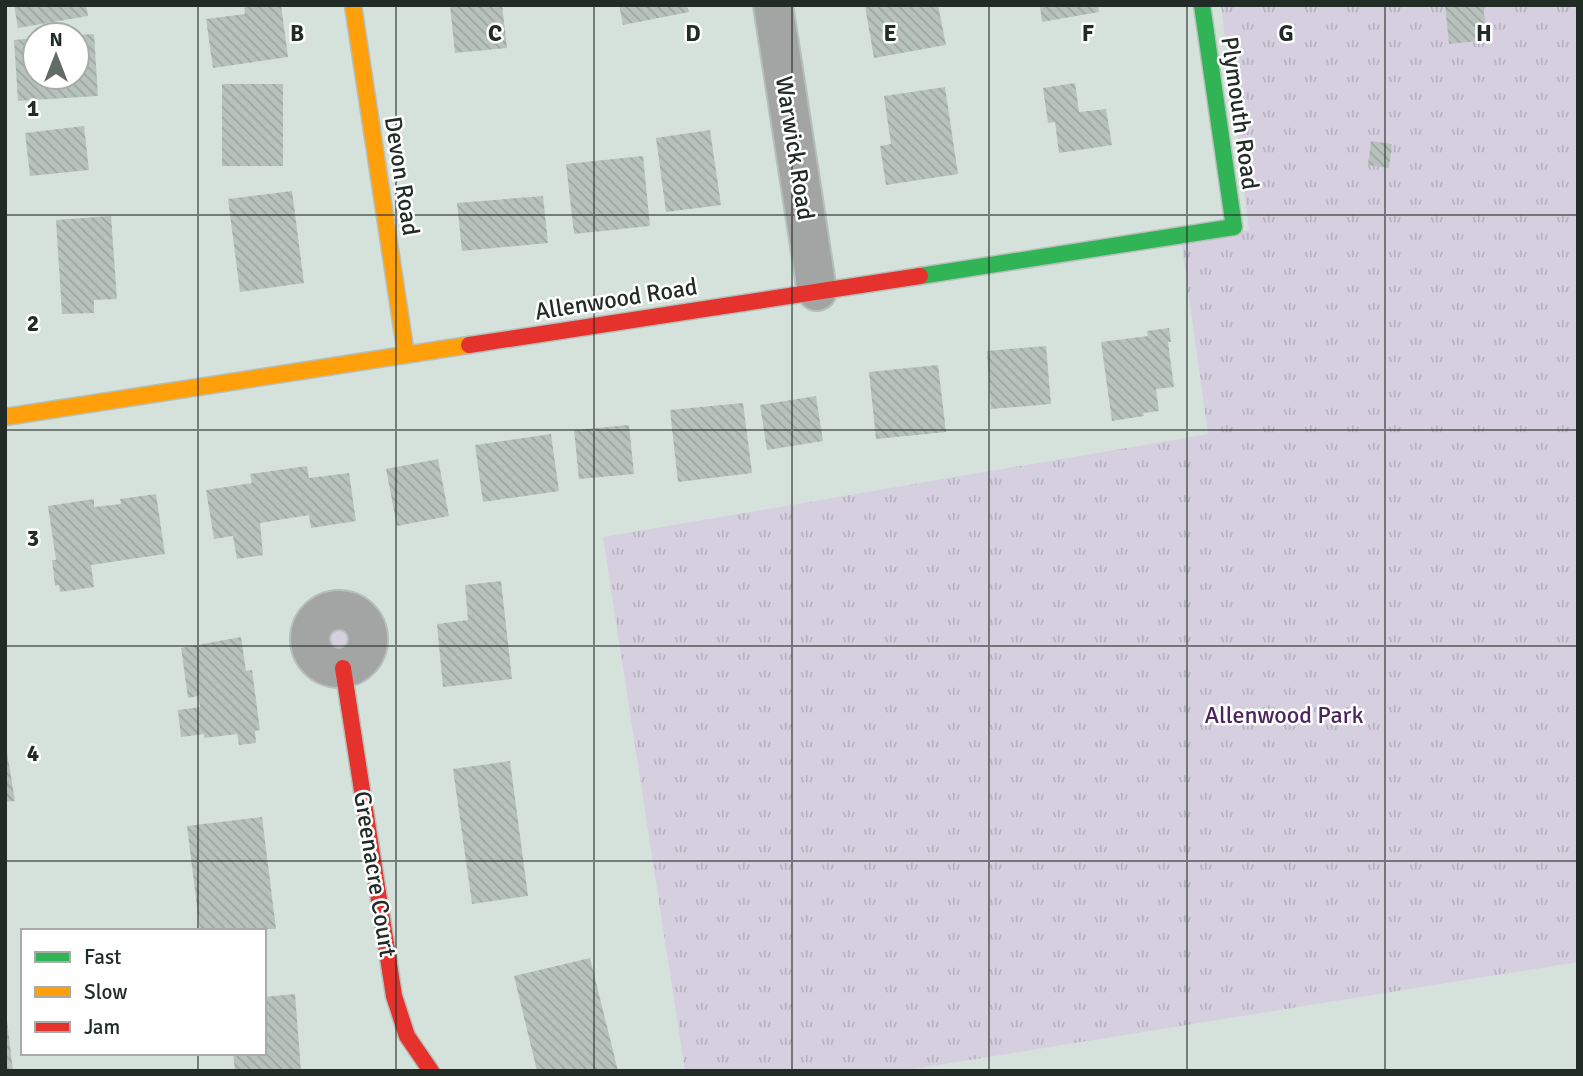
<svg xmlns="http://www.w3.org/2000/svg" width="1583" height="1076" viewBox="0 0 1583 1076" font-family="Signika,sans-serif">
	<defs>
		<pattern id="park-tufts" width="24" height="20" patternUnits="userSpaceOnUse" patternTransform="scale(1.75)"><rect width="24" height="20" fill="#d6cfe0"/><path d="M3 7l-1-3M5 7V3M7 7l1-3M15 17l-1-3M17 17v-4M19 17l1-3" fill="none" stroke="#b7b2c0"/></pattern>
		<pattern id="building-back-hatch" width="6" height="6" patternUnits="userSpaceOnUse" patternTransform="scale(1.75)"><rect width="6" height="6" fill="#b7c2bc"/><path d="M-1 5l2 2M0 0l6 6M5-1l2 2" fill="none" stroke="#9da7a2"/></pattern>
	</defs>
	<rect width="100%" height="100%" fill="#d5e2db"/>
	<!-- grass -->
	<path fill="#d6cfe0" d="M311 639a28 28 0 1 1 56 0a28 28 0 1 1-56 0Z"/>
	<!-- park -->
	<path fill="url(#park-tufts)" d="M 1221,5 L 1578,5 L 1578,962 L 901,1071 L 685,1071 L 603,537 L 1208,434 L 1181,240 L 1249,230 Z"/>
	<!-- building -->
	<path fill="url(#building-back-hatch)" d="M 14,5 L 86,5 L 88,16 L 18,28 Z
		M 244,5 L 281,5 L 288,57 L 213,68 L 206,19 L 245,14 Z
		M 450,5 L 502,5 L 507,48 L 455,53 Z
		M 619,5 L 687,5 L 689,12 L 623,25 Z
		M 938,5 L 946,45 L 874,58 L 865,6 Z
		M 1040,5 L 1098,5 L 1099,12 L 1042,22 Z
		M 1445,5 L 1483,5 L 1487,40 L 1449,44 Z
		M 94,34 L 98,96 L 18,101 L 14,40 L 35,38 L 35,77 L 77,77 L 77,35 Z
		M 1075,83 L 1079,112 L 1106,109 L 1112,145 L 1059,153 L 1055,122 L 1048,123 L 1043,88 Z
		M 222,84 L 283,84 L 283,166 L 222,166 Z
		M 945,87 L 958,174 L 886,185 L 880,146 L 891,144 L 884,96 Z
		M 84,126 L 89,170 L 30,176 L 25,133 Z
		M 710,130 L 721,205 L 666,212 L 656,138 Z
		M 1371,141 L 1392,144 L 1389,168 L 1368,165 Z
		M 643,156 L 650,226 L 574,234 L 566,164 Z
		M 292,191 L 304,283 L 240,292 L 228,199 Z
		M 543,196 L 548,243 L 462,251 L 457,203 Z
		M 111,216 L 117,299 L 94,300 L 94,313 L 62,314 L 56,220 Z
		M 1169,328 L 1171,342 L 1168,342 L 1174,387 L 1156,389 L 1159,411 L 1143,413 L 1144,416 L 1112,421 L 1101,342 L 1148,336 L 1147,331 Z
		M 1046,346 L 1051,404 L 991,409 L 987,351 Z
		M 938,365 L 946,432 L 876,439 L 869,372 Z
		M 816,396 L 823,441 L 767,450 L 760,405 Z
		M 743,403 L 752,473 L 678,482 L 670,410 Z
		M 629,425 L 634,474 L 579,479 L 574,430 Z
		M 551,434 L 559,491 L 483,502 L 475,445 Z
		M 438,459 L 449,516 L 397,526 L 386,469 Z
		M 307,466 L 309,478 L 349,473 L 356,521 L 311,528 L 309,515 L 260,523 L 263,555 L 237,559 L 233,536 L 214,539 L 206,490 L 252,483 L 250,474 Z
		M 156,494 L 165,554 L 91,565 L 94,587 L 60,592 L 59,585 L 55,586 L 52,560 L 56,560 L 48,506 L 94,499 L 94,507 L 121,504 L 120,499 Z
		M 501,581 L 512,679 L 443,687 L 437,624 L 468,620 L 465,585 Z
		M 241,637 L 246,671 L 252,670 L 260,730 L 255,731 L 256,743 L 239,745 L 237,734 L 204,738 L 204,734 L 181,737 L 178,710 L 200,707 L 198,696 L 188,698 L 181,648 Z
		M 5,740 L 15,801 L 5,802 Z
		M 510,761 L 528,896 L 472,904 L 453,769 Z
		M 262,817 L 276,929 L 200,931 L 187,826 Z
		M 590,958 L 618,1071 L 537,1071 L 514,976 Z
		M 295,994 L 301,1071 L 235,1071 L 233,1053 L 264,1053 L 264,997 Z
		M 5,1020 L 7,1020 L 13,1071 L 5,1071 Z"/>
	<g fill="none" stroke-linecap="round" stroke-linejoin="round">
		<!-- street casing -->
		<g stroke="#b6c0bb" stroke-width="42">
			<path id="street" d="M 773,5 L 817,291
				M310 639a29 29 0 1 1 58 0a29 29 0 1 1-58 0Z"/>
		</g>
		<!-- fast casing -->
		<g stroke="#b6c0bb" stroke-width="19">
			<path id="fast" d="M 920,276 L 1234,227 L 1202,5"/>
		</g>
		<!-- slow casing -->
		<g stroke="#b6c0bb" stroke-width="19">
			<path id="slow" d="M 353,5 L 406,355
				M 5,417 L 469,345"/>
		</g>
		<!-- jam casing -->
		<g stroke="#b6c0bb" stroke-width="19">
			<path id="jam" d="M 469,345 L 920,276
				M 343,668 L 394,996 L 407,1036 L 431,1071"/>
		</g>
		<!-- street -->
		<use href="#street" stroke="#a3a5a5" stroke-width="38"/>
		<!-- fast -->
		<use href="#fast" stroke="#30b455" stroke-width="16"/>
		<!-- slow -->
		<use href="#slow" stroke="#ff9f0a" stroke-width="16"/>
		<!-- jam -->
		<use href="#jam" stroke="#e5322d" stroke-width="16"/>
	</g>
	<!-- grid -->
	<path fill="none" stroke="#222c27" stroke-width="2" stroke-opacity="0.55" d="M 198,5 L 198,931M 396,5 L 396,1071M 594,5 L 594,1071M 792,5 L 792,1071M 989,5 L 989,1071M 1187,5 L 1187,1071M 1385,5 L 1385,1071M 5,215 L 1578,215M 5,430 L 1578,430M 5,646 L 1578,646M 5,861 L 1578,861M 198,1053 L 198,1071"/>
	<g text-anchor="middle" dominant-baseline="central" stroke-width="5" stroke-linejoin="round" paint-order="stroke">
		<!-- street labels -->
		<g font-size="24" fill="#222c27" stroke="#fff">
			<text transform="translate(1240 113) rotate(82)">Plymouth Road</text>
			<text transform="translate(795 148) rotate(81)">Warwick Road</text>
			<text transform="translate(402 176) rotate(81)">Devon Road</text>
			<text transform="translate(616 299) rotate(-9)">Allenwood Road</text>
			<text transform="translate(375 874) rotate(81)">Greenacre Court</text>
		</g>
		<!-- park labels -->
		<g font-size="24" fill="#4c255e" stroke="#fff">
			<text x="1284" y="715">Allenwood Park</text>
		</g>
	</g>
	<g font-size="23" text-anchor="middle" font-weight="bold" fill="#222c27" stroke="#fff" stroke-width="5" stroke-linejoin="round" paint-order="stroke">
		<text x="297" y="41">B</text>
		<text x="495" y="41">C</text>
		<text x="693" y="41">D</text>
		<text x="890" y="41">E</text>
		<text x="1088" y="41">F</text>
		<text x="1286" y="41">G</text>
		<text x="1484" y="41">H</text>
		<text x="33" y="116">1</text>
		<text x="33" y="331">2</text>
		<text x="33" y="546">3</text>
		<text x="33" y="761">4</text>
	</g>
	<!-- border -->
	<rect width="1583" height="1076" fill="none" stroke="#222c27" stroke-width="14"/>
	<!-- legend -->
	<rect x="21" y="929" width="245" height="126" fill="#ffffff" stroke="#a7aba9" stroke-width="2"/>
	<rect x="35" y="952" width="35" height="10" fill="#30b455" stroke="#a7aba9" stroke-width="2"/>
	<text x="84" y="964" font-size="21" fill="#222c27">Fast</text>
	<rect x="35" y="987" width="35" height="10" fill="#ff9f0a" stroke="#a7aba9" stroke-width="2"/>
	<text x="84" y="999" font-size="21" fill="#222c27">Slow</text>
	<rect x="35" y="1022" width="35" height="10" fill="#e5322d" stroke="#a7aba9" stroke-width="2"/>
	<text x="84" y="1034" font-size="21" fill="#222c27">Jam</text>
	<!-- north arrow -->
	<g transform="translate(56 56)"><circle r="33" fill="#ffffff" stroke="#a7aba9" stroke-width="2"/>
	<path d="M0-5L12 26L0 18L-12 26Z" fill="#616c66"/>
	<text y="-10" font-size="19" font-weight="bold" text-anchor="middle" fill="#222c27">N</text>
	</g>
</svg>
